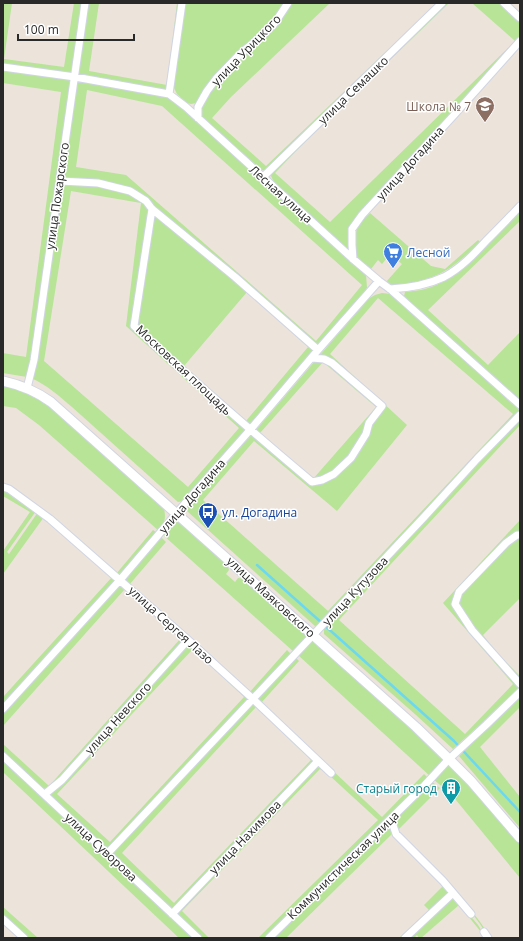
<svg xmlns="http://www.w3.org/2000/svg" width="523" height="941" viewBox="0 0 523 941" font-family="'Open Sans',sans-serif">
	<rect width="100%" height="100%" fill="#ece3db"/>
	<!-- green -->
	<path fill="#b7e496" fill-rule="evenodd" d="M 3,3 L 12,3 L 4,59 L 64,67 L 74,3 L 84,3 L 73,74 L 3,64 Z
		M 88,3 L 99,3 L 89,71 L 167,85 L 177,3 L 180,3 L 169,84 L 166,90 L 78,74 Z
		M 184,3 L 285,3 L 273,20 L 255,37 L 239,50 L 215,76 L 205,89 L 196,103 L 191,104 L 187,103 L 177,94 L 174,88 L 174,76 Z
		M 292,3 L 330,3 L 231,97 L 212,118 L 266,166 L 437,3 L 266,170 L 262,170 L 204,120 L 201,115 L 201,108 L 204,101 L 218,80 L 290,6 Z
		M 445,3 L 449,3 L 298,149 L 275,173 L 330,222 L 515,41 L 472,3 L 501,3 L 520,22 L 520,38 L 349,229 L 348,249 L 274,182 L 271,176 L 272,171 Z
		M 3,70 L 72,80 L 32,359 L 27,377 L 3,373 L 3,353 L 26,357 L 61,92 L 3,83 Z
		M 77,81 L 159,96 L 168,98 L 176,103 L 351,261 L 366,275 L 367,288 L 363,295 L 317,346 L 131,189 L 62,179 ZM 87,90 L 162,106 L 362,285 L 316,341 L 126,175 L 76,167 Z
		M 62,185 L 98,185 L 130,193 L 144,202 L 149,209 L 131,326 L 246,430 L 183,501 L 178,502 L 72,407 C 59,396 47,385 31,378 ZM 71,191 L 141,203 L 126,326 L 239,428 L 188,487 L 44,361 Z
		M 153,212 L 234,278 L 314,350 L 249,426 L 136,325 ZM 247,292 L 308,347 L 246,421 L 184,366 Z
		M 520,212 L 520,221 L 428,310 L 488,365 L 520,332 L 520,401 L 406,300 L 404,296 L 405,292 C 411,291 416,291 421,290 C 436,287 450,278 462,270 Z
		M 370,213 L 431,266 L 445,269 L 478,240 L 480,242 C 456,266 439,279 404,284 C 397,285 392,287 386,282 L 402,264 L 390,254 L 382,264 L 378,260 L 371,269 C 366,265 360,261 357,256 C 355,252 355,248 355,243 C 355,228 359,223 370,213 Z
		M 382,293 L 391,294 L 519,410 L 518,413 L 321,623 L 315,626 L 187,511 L 188,505 L 255,431 L 368,299 L 375,295 ZM 378,298 L 513,414 L 328,611 L 203,500 L 254,441 L 337,511 L 407,425 L 330,354 ZM 323,362 L 376,407 L 313,479 L 260,433 Z
		M 3,385 L 20,389 L 46,403 L 164,508 C 166,519 165,522 159,531 L 39,425 L 16,408 L 3,406 Z
		M 520,419 L 520,425 L 339,620 L 465,734 L 513,684 L 443,603 L 520,520 L 520,598 L 483,635 L 498,654 L 520,676 L 520,686 L 484,721 L 453,749 L 416,715 L 324,634 L 324,626 L 476,463 Z
		M 3,489 L 36,511 L 7,552 L 9,554 L 38,512 L 44,517 L 3,574 L 3,551 L 30,512 L 3,496 Z
		M 180,521 L 227,564 L 229,570 L 226,574 L 235,582 L 238,578 L 245,579 L 307,635 L 305,640 L 294,652 L 163,535 L 173,524 Z
		M 153,530 L 157,533 L 119,577 L 116,574 Z
		M 161,537 L 166,542 L 129,585 L 123,581 Z
		M 113,576 L 117,579 L 3,703 L 3,697 Z
		M 121,583 L 186,640 L 60,780 L 45,792 L 3,753 L 3,744 L 49,786 L 181,638 L 125,589 L 3,726 L 3,713 Z
		M 314,641 L 413,729 L 444,759 L 441,764 L 430,776 L 298,655 L 308,643 Z
		M 189,642 L 251,699 L 108,851 L 48,794 ZM 193,649 L 244,697 L 110,842 L 57,794 Z
		M 287,650 L 292,655 L 253,697 L 249,693 Z
		M 295,657 L 299,661 L 261,703 L 382,817 L 424,774 L 428,778 L 266,938 L 258,938 L 378,820 L 329,775 L 320,769 L 182,911 L 209,938 L 202,938 L 175,913 L 318,763 L 256,700 Z
		M 520,696 L 520,707 L 480,747 L 520,797 L 520,828 L 459,756 Z
		M 254,702 L 316,762 L 173,911 L 110,853 ZM 256,707 L 311,760 L 174,903 L 122,853 Z
		M 3,759 L 195,938 L 179,938 L 3,772 Z
		M 449,764 L 468,783 L 520,843 L 520,878 L 451,794 L 433,779 L 444,767 Z
		M 431,781 L 440,788 L 396,832 C 431,865 465,897 491,938 L 489,938 L 480,924 L 468,908 L 396,832 L 393,818 Z
		M 389,823 L 451,893 L 403,938 L 399,938 L 429,910 L 424,905 L 444,885 L 392,834 L 286,938 L 272,938 Z
		M 453,895 L 478,925 L 486,938 L 459,905 L 421,938 L 419,938 L 417,935 L 414,938 L 407,938 Z
		M 3,907 L 38,938 L 28,938 L 3,916 Z"/>
	<g fill="none" stroke-linecap="round" stroke-linejoin="round">
		<!-- stream -->
		<path stroke="#6cd8f0" stroke-width="2.5" d="M 257,565 L 454,741 L 520,812"/>
		<!-- minor casing -->
		<g stroke="#d0d5e3" stroke-width="9">
			<path id="minor" d="M 504,3 L 520,18
				M 3,67 L 75,77 L 169,94 L 186,107 L 353,259 L 379,281 L 390,289 L 520,405
				M 169,94 L 182,3
				M 198,118 L 198,107 L 207,91 L 216,79 L 240,54 L 257,40 L 274,24 L 288,3
				M 263,177 L 442,3
				M 60,181 L 98,183 L 130,191 L 146,201 L 152,209 L 235,277 L 318,350
				M 152,209 L 134,326 C 192,379 251,431 312,482 L 322,480 L 334,474 L 351,458 L 366,434 L 369,423 L 382,406 L 332,363 L 324,359 L 312,358
				M 353,259 L 352,245 L 352,229 L 362,215 L 454,115 L 520,41
				M 390,289 C 409,288 427,285 444,277 C 461,268 473,255 486,241 C 497,230 509,218 520,206
				M 27,388 L 34,360 L 85,3
				M 3,487 L 9,489 L 50,519 L 188,640 L 253,699 L 331,773
				M 520,535 L 517,535 L 506,543 L 459,592 L 455,604 L 472,630 L 520,684
				M 3,709 L 120,580 L 188,500 L 250,430 L 318,350 L 379,281
				M 3,756 L 198,938
				M 45,794 L 62,780 L 188,640
				M 391,819 L 396,834 L 443,881 L 471,914
				M 107,854 L 425,516 L 477,459 L 520,415
				M 172,914 L 318,761
				M 3,919 L 24,938
				M 484,932 L 488,938
				M 269,938 L 424,786 L 449,759 L 486,725 L 520,692
				M 405,938 L 453,893"/>
		</g>
		<!-- secondary casing -->
		<g stroke="#d0d5e3" stroke-width="11">
			<path id="secondary" d="M 3,381 C 21,385 36,391 51,402 L 416,727 L 449,759 L 471,781 L 520,838"/>
		</g>
		<!-- minor -->
		<use href="#minor" stroke="#fff" stroke-width="7"/>
		<!-- secondary -->
		<use href="#secondary" stroke="#fff" stroke-width="9"/>
	</g>
	<!-- icons -->
	<defs>
		<g id="school-pin" transform="scale(1)"><path d="M0 17L-7.5 6A9.5 9.5 0 1 1 7.5 6Z" fill="#8d6e63" stroke="#fff"/><path d="M0-5L7-2L0 1L-7-2ZM-4 1L0 2.5L4 1V4Q0 6-4 4Z" fill="#fff"/></g>
		<g id="supermarket-pin" transform="scale(1)"><path d="M0 17L-7.5 6A9.5 9.5 0 1 1 7.5 6Z" fill="#3f7fe0" stroke="#fff"/><path d="M-6-5.5h2.5l.6 2H6L4.5 2H-2.5L-4.4-4H-6ZM-1.5 3.2a1.3 1.3 0 1 0 .1 0ZM3 3.2a1.3 1.3 0 1 0 .1 0Z" fill="#fff"/></g>
		<g id="bus-pin" transform="scale(1)"><path d="M0 17L-7.5 6A9.5 9.5 0 1 1 7.5 6Z" fill="#1a4fb4" stroke="#fff"/><path d="M-5-6H5V4H4V6H2V4H-2V6H-4V4H-5ZM-3.5-4V0h7V-4ZM-3.5 1.2v1.5H-2V1.2ZM2 1.2v1.5H3.5V1.2Z" fill="#fff"/></g>
		<g id="building-pin" transform="scale(1)"><path d="M0 17L-7.5 6A9.5 9.5 0 1 1 7.5 6Z" fill="#0f9aa8" stroke="#fff"/><path d="M-4-6H4V6H1V3H-1V6H-4ZM-2.5-4.3h1.7v1.8h-1.7ZM.8-4.3h1.7v1.8H.8ZM-2.5-1h1.7V.8h-1.7ZM.8-1h1.7V.8H.8Z" fill="#fff"/></g>
	</defs>
	<g fill-rule="evenodd">
		<use href="#school-pin" x="485" y="106"/>
		<use href="#supermarket-pin" x="393" y="252"/>
		<use href="#bus-pin" x="208" y="512"/>
		<use href="#building-pin" x="451" y="788"/>
	</g>
	<g text-anchor="middle" dominant-baseline="central" stroke-width="3" stroke-linejoin="round" paint-order="stroke">
		<!-- street labels -->
		<g font-size="12" fill="#292929" stroke="#fff">
			<text transform="translate(246 50) rotate(-46)">улица Урицкого</text>
			<text transform="translate(353 90) rotate(-44)">улица Семашко</text>
			<text transform="translate(410 163) rotate(-48)">улица Догадина</text>
			<text transform="translate(281 194) rotate(42)">Лесная улица</text>
			<text transform="translate(57 196) rotate(-82)">улица Пожарского</text>
			<text transform="translate(184 370) rotate(43)">Московская площадь</text>
			<text transform="translate(192 496) rotate(-49)">улица Догадина</text>
			<text transform="translate(355 591) rotate(-47)">улица Кутузова</text>
			<text transform="translate(271 597) rotate(42)">улица Маяковского</text>
			<text transform="translate(171 625) rotate(42)">улица Сергея Лазо</text>
			<text transform="translate(118 718) rotate(-48)">улица Невского</text>
			<text transform="translate(245 837) rotate(-46)">улица Нахимова</text>
			<text transform="translate(101 847) rotate(43)">улица Суворова</text>
			<text transform="translate(343 865) rotate(-44)">Коммунистическая улица</text>
		</g>
		<!-- education labels -->
		<g font-size="12" fill="#785e54" stroke="#fff" text-anchor="end">
			<text x="471" y="106">Школа № 7</text>
		</g>
		<!-- shop labels -->
		<g font-size="12" fill="#366cbe" stroke="#fff" text-anchor="start">
			<text x="407" y="252">Лесной</text>
		</g>
		<!-- transit labels -->
		<g font-size="12" fill="#164399" stroke="#fff" text-anchor="start">
			<text x="222" y="512">ул. Догадина</text>
		</g>
		<!-- culture labels -->
		<g font-size="12" fill="#0d838f" stroke="#fff" text-anchor="end">
			<text x="437" y="788">Старый город</text>
		</g>
	</g>
	<!-- border -->
	<rect width="523" height="941" fill="none" stroke="#292929" stroke-width="8"/>
	<!-- scale -->
	<path d="M18 34v6h116v-6" fill="none" stroke="#292929" stroke-width="2"/>
	<text x="24" y="34" font-size="12" fill="#292929" stroke="#ffffff" stroke-width="3" paint-order="stroke">100 m</text>
</svg>
